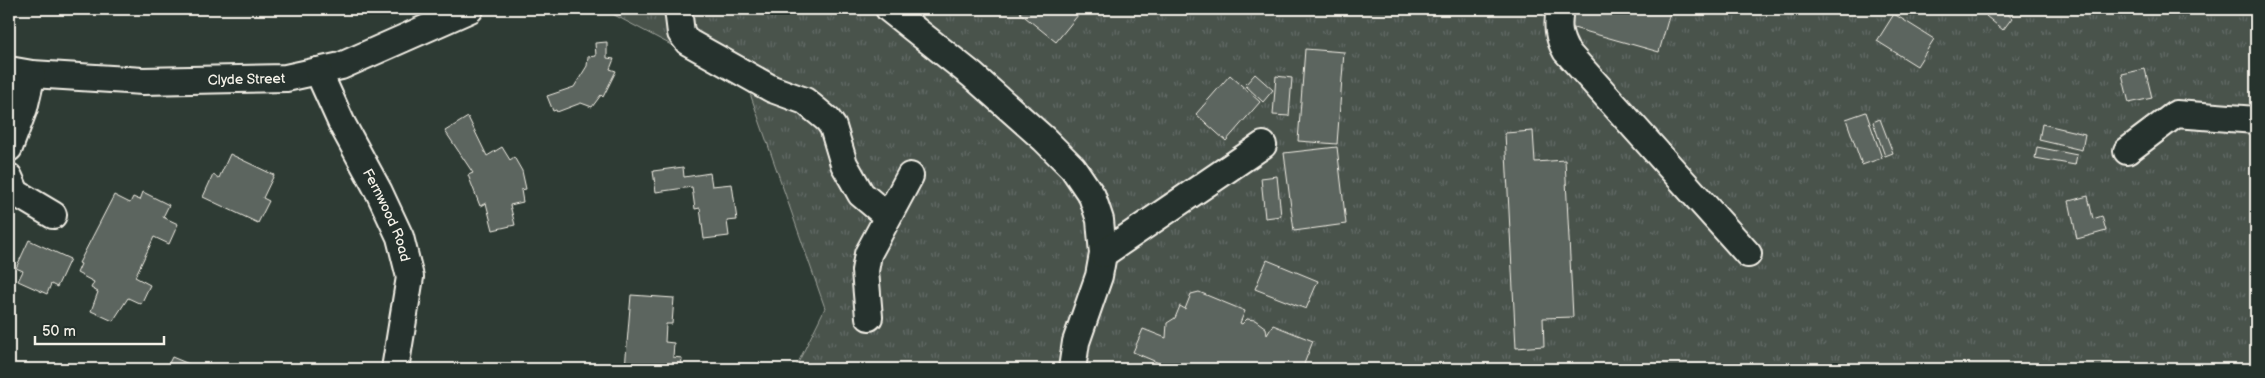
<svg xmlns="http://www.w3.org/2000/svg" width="2265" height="378" viewBox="0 0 2265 378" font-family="'Balsamiq Sans',sans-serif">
	<defs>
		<pattern id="grass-tufts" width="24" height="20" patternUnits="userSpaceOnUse" patternTransform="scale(1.25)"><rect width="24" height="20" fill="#48524c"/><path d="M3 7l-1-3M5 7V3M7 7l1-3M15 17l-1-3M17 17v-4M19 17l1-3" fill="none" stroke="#636b66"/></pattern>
	</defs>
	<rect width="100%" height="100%" fill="#2e3b34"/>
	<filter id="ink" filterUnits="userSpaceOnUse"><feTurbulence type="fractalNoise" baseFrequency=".02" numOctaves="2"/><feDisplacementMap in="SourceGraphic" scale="10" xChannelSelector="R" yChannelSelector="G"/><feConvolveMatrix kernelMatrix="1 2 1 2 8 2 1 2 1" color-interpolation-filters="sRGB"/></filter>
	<g filter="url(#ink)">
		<!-- grass -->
		<path fill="url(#grass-tufts)" stroke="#9ea29a" d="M 603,9 L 2256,9 L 2256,369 L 795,369 L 825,308 L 747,85 Z"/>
		<!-- building -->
		<path fill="#5c655e" stroke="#f4f1e8" d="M 1024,9 L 1083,9 L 1056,42 L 1020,13 Z
			M 1575,9 L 1671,9 L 1659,52 L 1570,27 Z
			M 1991,9 L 2005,9 L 2004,11 L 2012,18 L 2003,30 L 1986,16 Z
			M 1894,14 L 1934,39 L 1917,66 L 1877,41 Z
			M 607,42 L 607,58 L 614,59 L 610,69 L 616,71 L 603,97 L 601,95 L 592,107 L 581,103 L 557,112 L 556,110 L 553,111 L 547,96 L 574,87 L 587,66 L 588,57 L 596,56 L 595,43 Z
			M 1305,49 L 1344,52 L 1337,144 L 1298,141 Z
			M 2145,69 L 2152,98 L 2129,103 L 2122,74 Z
			M 1255,74 L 1273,90 L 1263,102 L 1245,85 Z
			M 1230,75 L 1260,102 L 1226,141 L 1196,114 Z
			M 1276,76 L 1292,78 L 1289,116 L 1273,115 Z
			M 1866,112 L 1882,158 L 1862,165 L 1846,119 Z
			M 468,117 L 487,156 L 502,147 L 510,160 L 514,157 L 522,171 L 526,189 L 521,190 L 523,202 L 510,205 L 515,225 L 493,230 L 486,203 L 480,206 L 468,175 L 473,173 L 445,131 Z
			M 1880,119 L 1893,153 L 1885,156 L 1873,122 Z
			M 2042,124 L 2085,134 L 2082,150 L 2039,140 Z
			M 1533,131 L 1535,162 L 1565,160 L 1573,317 L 1543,318 L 1544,346 L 1516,348 L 1505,133 Z
			M 1337,147 L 1346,224 L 1294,231 L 1284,153 Z
			M 2037,147 L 2077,155 L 2075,165 L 2035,158 Z
			M 230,154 L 274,175 L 263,198 L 269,201 L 258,223 L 203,197 L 213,175 L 219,178 Z
			M 683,167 L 684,177 L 710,173 L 712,186 L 732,184 L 737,220 L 727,221 L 729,236 L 704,239 L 700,208 L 695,209 L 692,187 L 656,192 L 653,171 Z
			M 1277,176 L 1281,216 L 1265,218 L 1261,178 Z
			M 143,192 L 169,205 L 163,217 L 178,224 L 169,244 L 154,237 L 135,277 L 150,285 L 141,304 L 128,298 L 113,321 L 91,311 L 98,292 L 91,288 L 94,282 L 77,273 L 81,264 L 79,263 L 114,195 L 130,203 L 133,197 L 140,200 Z
			M 2088,196 L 2093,219 L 2102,216 L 2106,231 L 2077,239 L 2069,201 Z
			M 29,240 L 70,259 L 57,287 L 51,284 L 47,294 L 18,281 L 23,271 L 16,268 Z
			M 1267,260 L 1318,281 L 1306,309 L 1255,289 Z
			M 1199,292 L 1245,311 L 1240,323 L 1242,324 L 1247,319 L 1255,320 L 1266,328 L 1267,335 L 1273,325 L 1313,341 L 1304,364 L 1311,367 L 1310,369 L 1232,369 L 1225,366 L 1224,369 L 1213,369 L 1207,366 L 1206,369 L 1173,369 L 1133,352 L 1143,329 L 1166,338 L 1167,323 L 1175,318 L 1180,306 L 1185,309 L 1191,294 Z
			M 631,295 L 674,298 L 672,324 L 666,324 L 665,342 L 674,343 L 673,357 L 682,358 L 681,369 L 625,368 Z
			M 172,357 L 201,369 L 166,369 Z"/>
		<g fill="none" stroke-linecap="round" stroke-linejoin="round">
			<!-- minor casing -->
			<g stroke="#f4f1e8" stroke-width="30">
				<g id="minor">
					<path d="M 678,9 L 681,33 L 688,42 L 772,89 L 805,101 L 828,120 L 833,127 L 844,164 L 861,194 L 887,216"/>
					<path d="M 889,9 L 972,75 L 1044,139 L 1073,168 L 1092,196 L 1100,220 L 1103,254 L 1099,276 L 1076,342 L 1072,369"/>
					<path d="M 1560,9 C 1557,25 1558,37 1566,51 L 1748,254"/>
					<path id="s1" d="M 9,70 L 32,74 L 143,81 L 286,78 L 341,66 L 470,9"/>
					<path id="s2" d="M 318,71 L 342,124 L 379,192 L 400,237 L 410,277 L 395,369"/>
					<path d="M 9,148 L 24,108 L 32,74"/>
					<path d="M 2127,151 L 2176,114 L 2256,120"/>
					<path d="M 9,177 L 16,193 L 53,215"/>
					<path d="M 1103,254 L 1263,145"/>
					<path d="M 869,317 L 865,271 L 868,254 L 910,176"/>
				</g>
			</g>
			<!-- minor -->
			<use href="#minor" stroke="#26332d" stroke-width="26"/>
		</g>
	</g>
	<g text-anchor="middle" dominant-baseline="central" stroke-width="4" stroke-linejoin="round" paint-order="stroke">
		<!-- street labels -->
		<g font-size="14" fill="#f4f1e8" stroke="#26332d">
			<text stroke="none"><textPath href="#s1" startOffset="238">Clyde Street</textPath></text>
			<text stroke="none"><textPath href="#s2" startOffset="160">Fernwood Road</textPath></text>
		</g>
	</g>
	<!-- margin -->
	<rect width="2265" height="378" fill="none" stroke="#26332d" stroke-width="30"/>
	<rect x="15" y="15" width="2235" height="348" fill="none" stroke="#f4f1e8" stroke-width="2" filter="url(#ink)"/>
	<!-- scale -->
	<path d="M35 336v8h129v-8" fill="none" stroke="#f4f1e8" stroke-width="2.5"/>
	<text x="42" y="336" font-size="15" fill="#f4f1e8" stroke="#26332d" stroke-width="4" paint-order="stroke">50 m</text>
</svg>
